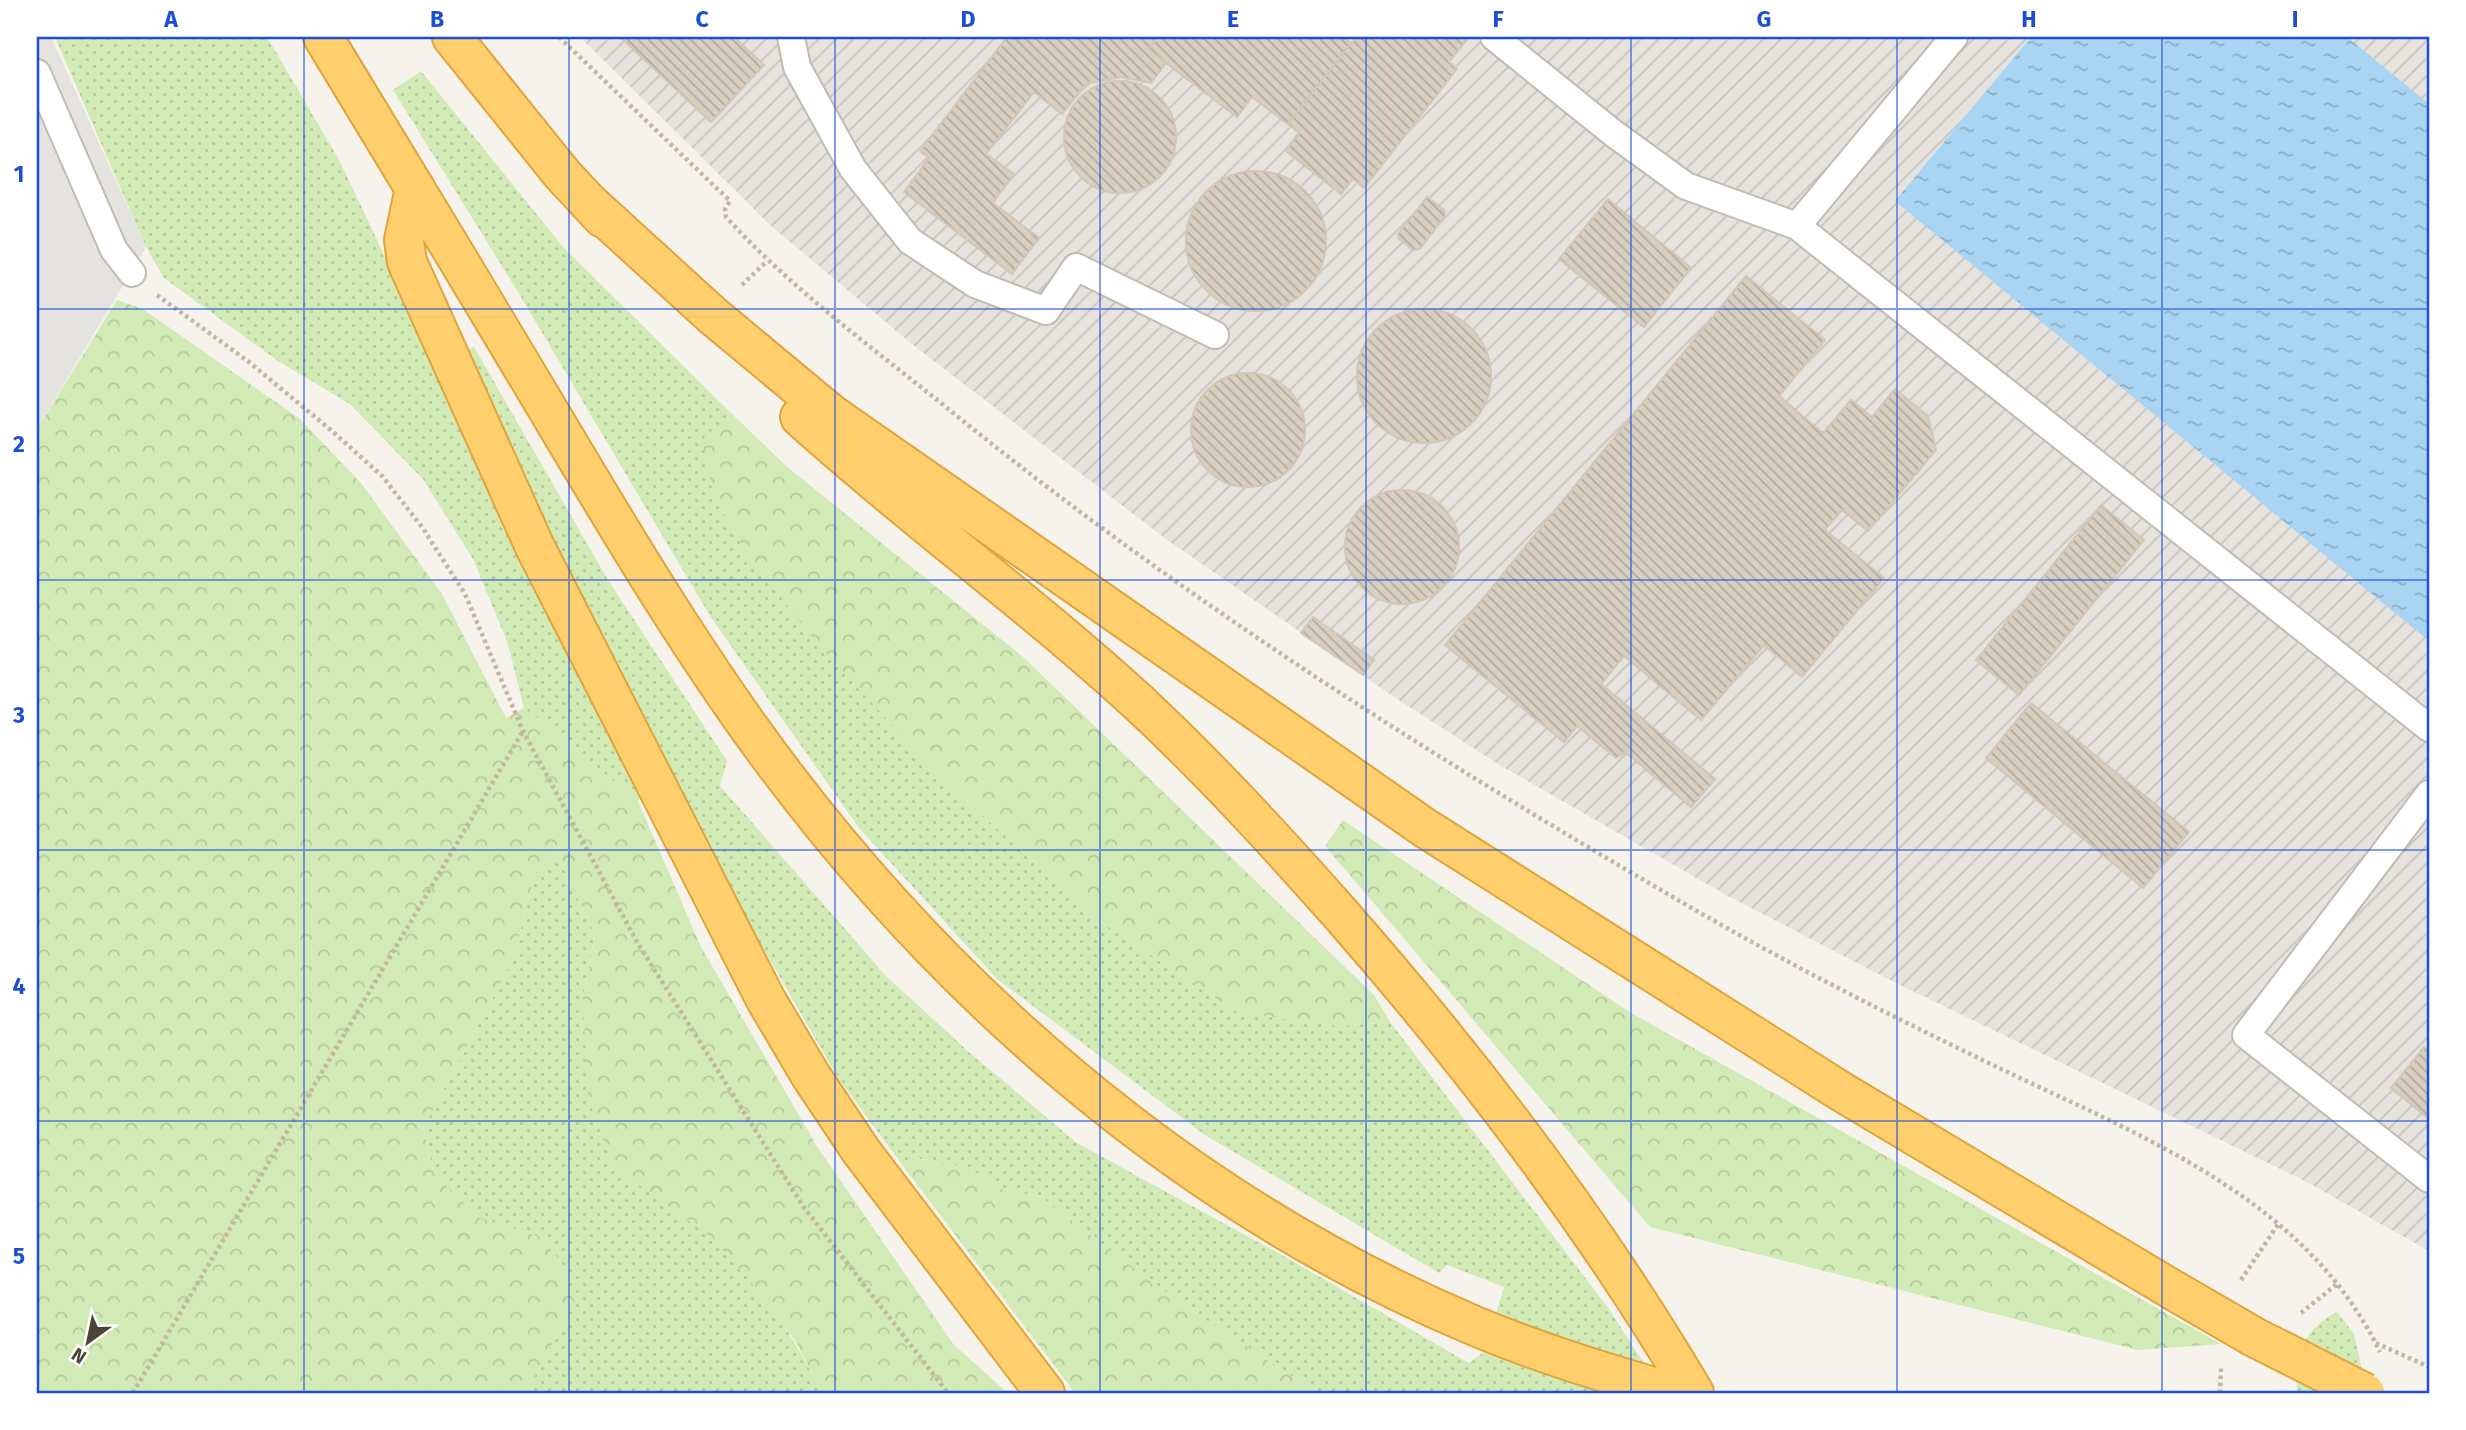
<svg xmlns="http://www.w3.org/2000/svg" width="2466" height="1430" viewBox="0 0 2466 1430" font-family="'Fira Sans',sans-serif">
	<defs>
		<pattern id="industrial-furrows" width="10" height="10" patternUnits="userSpaceOnUse" patternTransform="scale(1.75)"><rect width="10" height="10" fill="#e6e2dd"/><path d="M-1 1l2-2M0 10L10 0M9 11l2-2" fill="none" stroke="#c7c3be"/></pattern>
		<pattern id="grass-dots" width="8" height="8" patternUnits="userSpaceOnUse" patternTransform="scale(1.75)"><rect width="8" height="8" fill="#d2eab5"/><path d="M2 2h.1M6 6h.1" fill="none" stroke="#b6ca9c" stroke-width="1.8" stroke-linecap="round"/></pattern>
		<pattern id="forest-crowns" width="20" height="18" patternUnits="userSpaceOnUse" patternTransform="scale(1.75)"><rect width="20" height="18" fill="#d2eab5"/><path d="M2 6a3 3 0 1 1 6 0M12 15a3 3 0 1 1 6 0" fill="none" stroke="#b6ca9c"/></pattern>
		<pattern id="water-ripples" width="26" height="14" patternUnits="userSpaceOnUse" patternTransform="scale(1.75)"><rect width="26" height="14" fill="#a9d4f2"/><path d="M2 4q2-2 4 0t4 0M15 11q2-2 4 0t4 0" fill="none" stroke="#8caec5"/></pattern>
		<pattern id="building-back-hatch" width="6" height="6" patternUnits="userSpaceOnUse" patternTransform="scale(1.75)"><rect width="6" height="6" fill="#d8cfc1"/><path d="M-1 5l2 2M0 0l6 6M5-1l2 2" fill="none" stroke="#b1aa9e"/></pattern>
	</defs>
	<rect width="100%" height="100%" fill="#f6f3ec"/>
	<!-- industrial -->
	<path fill="url(#industrial-furrows)" d="M 580,37 L 2429,37 L 2429,1251 L 2305,1181 L 1896,983 L 1726,895 L 1503,767 L 1397,699 L 1166,539 L 913,345 L 772,227 Z"/>
	<!-- grass -->
	<path fill="url(#grass-dots)" d="M 55,37 L 267,37 L 338,158 L 643,796 L 638,801 L 524,708 L 508,644 L 473,559 L 423,479 L 350,404 L 278,361 L 164,278 L 146,247 Z
		M 421,71 L 563,247 L 731,413 L 703,440 L 714,497 L 748,556 L 936,773 L 1097,919 L 1237,1012 L 1339,1026 L 1390,1022 L 1609,1309 L 1663,1393 L 1318,1393 L 1180,1303 L 1041,1197 L 1001,1189 L 965,1166 L 942,1165 L 911,1156 L 903,1166 L 838,1078 L 720,873 L 527,493 L 463,353 L 474,347 L 608,580 L 727,761 L 720,786 L 886,976 L 970,1053 L 1077,1143 L 1280,1254 L 1469,1363 L 1484,1352 L 1504,1287 L 1447,1265 L 1439,1273 L 1205,1135 L 997,979 L 859,828 L 710,616 L 518,292 L 393,90 Z
		M 556,853 L 595,934 L 583,998 L 613,1166 C 646,1189 684,1211 713,1239 C 759,1283 794,1337 822,1393 L 525,1393 L 575,1303 L 561,1262 L 540,1237 L 480,1218 L 434,1174 L 423,1128 L 513,960 L 535,873 Z
		M 2337,1312 L 2354,1334 L 2367,1393 L 2297,1393 C 2296,1355 2301,1331 2337,1312 Z"/>
	<!-- forest -->
	<path fill="url(#forest-crowns)" d="M 117,300 L 143,309 L 300,419 L 361,483 L 442,594 L 506,718 L 524,708 L 638,801 L 701,947 L 818,1148 L 954,1345 L 1008,1393 L 822,1393 L 796,1342 L 746,1276 L 712,1238 L 613,1166 L 588,1099 L 583,998 L 595,934 L 556,853 L 535,873 L 513,960 L 423,1128 L 434,1174 L 480,1218 L 540,1237 L 561,1262 L 575,1303 L 525,1393 L 37,1393 L 37,429 Z
		M 731,413 L 786,466 L 1022,656 L 1374,995 L 1390,1022 L 1339,1026 L 1237,1012 L 1097,919 L 936,773 L 823,650 L 748,556 L 714,497 L 702,440 Z
		M 1343,820 L 1631,1013 L 2221,1344 L 2138,1350 L 1650,1227 L 1325,846 Z
		M 910,1156 L 942,1165 L 965,1166 L 1001,1189 L 1041,1197 L 1180,1303 L 1318,1393 L 1075,1393 L 903,1166 Z"/>
	<!-- parking -->
	<path fill="#e5e3e0" d="M 37,37 L 51,37 L 146,247 L 37,429 Z"/>
	<!-- water -->
	<path fill="url(#water-ripples)" d="M 2031,37 L 2347,37 L 2429,104 L 2429,641 L 1895,201 Z"/>
	<!-- building -->
	<path fill="url(#building-back-hatch)" stroke="#d3c7b4" stroke-width="2" d="M 620,37 L 734,37 L 764,65 L 711,122 Z
		M 1007,37 L 1158,37 L 1148,49 L 1166,63 L 1151,83 L 1122,77 L 1087,83 L 1062,114 L 1034,92 L 986,154 L 1014,174 L 993,203 L 1039,238 L 1012,274 L 904,192 L 929,158 L 920,151 Z
		M 1158,37 L 1343,37 L 1351,43 L 1288,124 L 1252,97 L 1237,117 L 1148,49 Z
		M 1356,37 L 1469,37 L 1449,62 L 1457,69 L 1364,188 L 1353,179 L 1341,194 L 1285,150 L 1299,133 L 1288,124 Z
		M1064 137a56 56 0 1 1 112 0a56 56 0 1 1-112 0Z
		M1186 241a70 70 0 1 1 140 0a70 70 0 1 1-140 0Z
		M 1427,197 L 1444,210 L 1445,216 L 1420,249 L 1413,250 L 1399,239 L 1398,234 Z
		M 1608,199 L 1691,268 L 1644,327 L 1559,259 Z
		M 1746,276 L 1825,340 L 1779,396 L 1823,433 L 1851,400 L 1872,417 L 1895,389 L 1928,416 L 1936,450 L 1868,531 L 1842,510 L 1825,530 L 1884,578 L 1802,677 L 1764,645 L 1701,720 L 1624,656 L 1601,684 L 1715,779 L 1691,807 L 1625,752 L 1616,758 L 1577,726 L 1564,742 L 1445,645 Z
		M1357 376a67 67 0 1 1 134 0a67 67 0 1 1-134 0Z
		M1191 430a57 57 0 1 1 114 0a57 57 0 1 1-114 0Z
		M1345 547a57 57 0 1 1 114 0a57 57 0 1 1-114 0Z
		M 2101,505 L 2144,540 L 2019,695 L 1976,660 Z
		M 1313,617 L 1374,660 L 1363,675 L 1301,633 Z
		M 2031,703 L 2189,832 L 2143,888 L 1986,758 Z
		M 2424,1047 L 2429,1052 L 2429,1119 L 2391,1088 Z"/>
	<g fill="none" stroke-linecap="round" stroke-linejoin="round">
		<!-- service casing -->
		<g stroke="#c2bbae" stroke-width="30">
			<path id="service" d="M 791,37 L 797,67 L 853,169 L 910,241 L 975,284 L 1046,311 L 1076,267 L 1215,335
				M 1494,37 L 1613,133 L 1686,186 L 1797,226 L 2429,728
				M 37,73 L 114,250 L 132,273
				M 1797,226 L 1954,37
				M 2429,794 L 2246,1035 L 2429,1179"/>
		</g>
		<!-- motorway casing -->
		<g stroke="#e0a43c" stroke-width="42">
			<path id="motorway" d="M 323,37 C 395,155 467,274 538,393 C 606,507 673,621 750,729 C 934,986 1182,1203 1475,1326 C 1539,1353 1606,1373 1673,1393
				M 452,37 L 562,174 L 603,218
				M 415,188 L 404,240 L 407,262 L 535,547 L 766,1000 L 811,1076 L 861,1151 L 1045,1393
				M 587,201 L 712,315 L 831,414 L 1425,828 L 1842,1092 L 2173,1290
				M 800,417 C 909,516 1029,602 1138,702 C 1208,767 1273,838 1337,910 C 1469,1060 1592,1220 1694,1393"/>
		</g>
		<!-- path -->
		<path stroke="#c4b79f" stroke-width="4.5" stroke-dasharray="3.5 3.5" stroke-linecap="butt" d="M 559,37 L 730,201 L 725,209 L 726,217 C 790,287 867,344 941,403 C 1174,594 1430,756 1690,907 C 1790,965 1893,1017 1997,1067 C 2140,1136 2306,1198 2380,1352
			M 742,285 L 767,261
			M 157,295 L 249,362 L 332,431 L 382,476 L 422,527 L 465,594 L 523,731 L 637,942 L 803,1206 L 948,1393
			M 2241,1280 L 2279,1223
			M 2301,1313 L 2337,1284
			M 2376,1343 L 2429,1367
			M 133,1393 L 523,731
			M 2220,1393 L 2221,1366"/>
		<!-- service -->
		<use href="#service" stroke="#fff" stroke-width="26"/>
		<!-- motorway -->
		<use href="#motorway" stroke="#ffcf6e" stroke-width="38"/>
		<!-- motorway-bridge casing -->
		<g stroke="#e0a43c" stroke-width="42" stroke-linecap="butt">
			<path id="motorway-bridge" d="M 2173,1290 L 2254,1337 L 2365,1393"/>
		</g>
		<!-- motorway-bridge -->
		<use href="#motorway-bridge" stroke="#ffcf6e" stroke-width="38"/>
	</g>
	<!-- grid -->
	<path fill="none" stroke="#1d4ed8" stroke-width="2" stroke-opacity="0.55" d="M 304,37 L 304,1393M 569,37 L 569,1393M 835,37 L 835,1393M 1100,37 L 1100,1393M 1366,37 L 1366,1393M 1631,37 L 1631,1393M 1897,37 L 1897,1393M 2162,37 L 2162,1393M 37,309 L 2429,309M 37,580 L 2429,580M 37,850 L 2429,850M 37,1121 L 2429,1121"/>
	<!-- border -->
	<rect width="2466" height="1430" fill="none" stroke="#ffffff" stroke-width="77"/>
	<!-- north arrow -->
	<g transform="translate(88 1342) rotate(213)" stroke="#ffffff" stroke-width="5" paint-order="stroke">
	<path d="M0-5L12 26L0 18L-12 26Z" fill="#4b4439"/>
	<text y="-10" font-size="19" font-weight="bold" text-anchor="middle" fill="#4b4439">N</text>
	</g>
	<rect x="38" y="38" width="2390" height="1354" fill="none" stroke="#1d4ed8" stroke-width="2.5"/>
	<g font-size="23" text-anchor="middle" font-weight="bold" fill="#1d4ed8">
		<text x="171" y="27">A</text>
		<text x="437" y="27">B</text>
		<text x="702" y="27">C</text>
		<text x="968" y="27">D</text>
		<text x="1233" y="27">E</text>
		<text x="1498" y="27">F</text>
		<text x="1764" y="27">G</text>
		<text x="2029" y="27">H</text>
		<text x="2295" y="27">I</text>
		<text x="19" y="182">1</text>
		<text x="19" y="452">2</text>
		<text x="19" y="723">3</text>
		<text x="19" y="994">4</text>
		<text x="19" y="1264">5</text>
	</g>
</svg>
